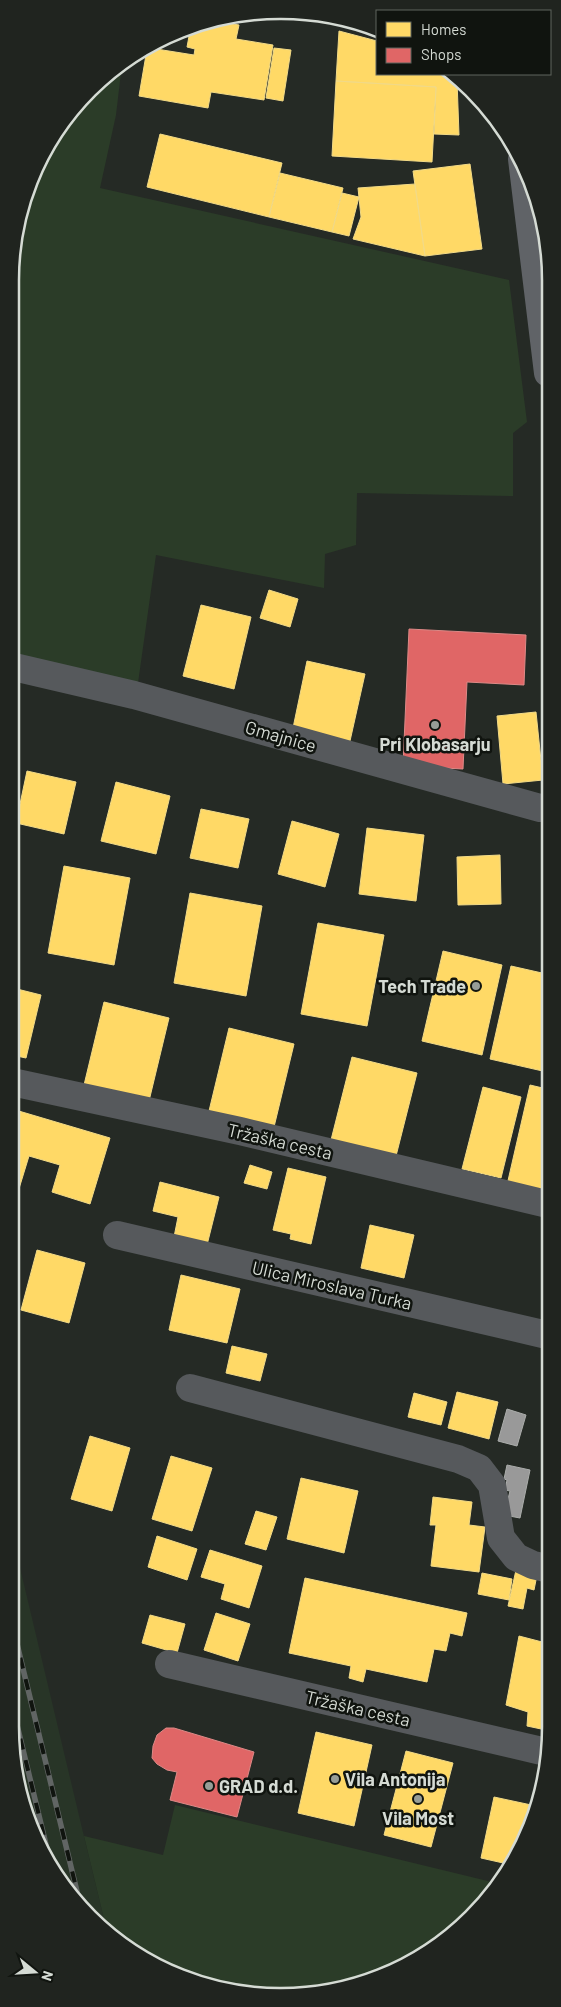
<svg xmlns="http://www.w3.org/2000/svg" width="561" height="2007" viewBox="0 0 561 2007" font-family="Barlow,sans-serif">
	<rect width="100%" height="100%" fill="#252a25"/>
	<!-- built -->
	<path fill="#283527" d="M 11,1530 L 81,1824 L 106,1927 L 77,1905 L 30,1830 L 10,1726 Z"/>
	<!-- green -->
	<path fill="#2b3c28" d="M 122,64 L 116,115 L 100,188 L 509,280 L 527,422 L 513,433 L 513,496 L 357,493 L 356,545 L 325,554 L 324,588 L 156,555 L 138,683 L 14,654 L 15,228 L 55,130 Z
		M 175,1805 L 496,1883 L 445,1941 L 367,1983 L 263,1996 L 161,1969 L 106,1927 L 84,1836 L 163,1855 Z"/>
	<!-- homes -->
	<path fill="#ffd966" stroke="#f2da87" d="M 215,21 L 239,25 L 236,39 L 273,45 L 264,100 L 211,92 L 208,108 L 139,96 L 147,49 L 150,48 L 194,55 L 195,49 L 187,47 L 190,31 Z
		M 339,31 L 377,41 L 377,74 L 449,74 L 457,80 L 459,135 L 434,134 L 436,87 L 336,81 Z
		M 274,48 L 291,50 L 283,101 L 266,98 Z
		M 336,81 L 436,87 L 432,162 L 332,156 Z
		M 160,134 L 282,163 L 269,217 L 147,187 Z
		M 470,164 L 482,249 L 425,256 L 413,171 Z
		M 280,173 L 343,188 L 332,232 L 269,217 Z
		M 415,184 L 425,256 L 353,239 L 361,217 L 358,188 Z
		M 342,193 L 359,197 L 349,236 L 332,232 Z
		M 269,590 L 298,599 L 290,627 L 260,618 Z
		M 201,605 L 251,617 L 234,689 L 183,676 Z
		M 307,661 L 365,674 L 350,741 L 293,728 Z
		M 536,712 L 543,780 L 503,784 L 497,716 Z
		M 27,771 L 76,782 L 64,834 L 16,823 Z
		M 116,782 L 170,796 L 156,854 L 101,841 Z
		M 201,809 L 249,819 L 238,868 L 190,858 Z
		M 292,821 L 339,834 L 325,887 L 278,874 Z
		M 367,828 L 424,835 L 416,901 L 359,894 Z
		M 500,855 L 501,904 L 458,905 L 457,857 Z
		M 64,866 L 130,878 L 114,965 L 48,953 Z
		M 190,893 L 262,906 L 246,996 L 174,983 Z
		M 318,923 L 384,935 L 367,1026 L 301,1014 Z
		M 443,951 L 502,965 L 482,1055 L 422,1041 Z
		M 511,966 L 542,973 L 547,1033 L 547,1072 L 490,1059 Z
		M 13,988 L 41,995 L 26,1058 L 12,1055 Z
		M 104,1002 L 169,1018 L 149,1101 L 84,1085 Z
		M 229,1028 L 294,1044 L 274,1127 L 209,1111 Z
		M 352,1057 L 417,1073 L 396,1156 L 331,1140 Z
		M 530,1085 L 547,1089 L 547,1195 L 507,1185 Z
		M 483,1087 L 521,1097 L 501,1178 L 462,1169 Z
		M 12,1109 L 110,1138 L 90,1204 L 52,1192 L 60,1165 L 29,1156 L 14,1205 L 12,1205 Z
		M 250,1165 L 272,1172 L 267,1189 L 244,1183 Z
		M 288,1168 L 326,1177 L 311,1244 L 290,1239 L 291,1234 L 273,1230 Z
		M 160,1182 L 219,1197 L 207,1245 L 174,1237 L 178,1217 L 153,1211 Z
		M 370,1225 L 414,1235 L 404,1278 L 361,1268 Z
		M 37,1250 L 85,1263 L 69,1323 L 21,1310 Z
		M 181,1275 L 240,1289 L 227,1343 L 169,1330 Z
		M 232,1346 L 267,1354 L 260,1381 L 226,1373 Z
		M 457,1392 L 498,1402 L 489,1439 L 448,1428 Z
		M 414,1393 L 447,1402 L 441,1425 L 408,1417 Z
		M 90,1436 L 130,1448 L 112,1511 L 71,1499 Z
		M 171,1456 L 212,1468 L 192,1531 L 152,1519 Z
		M 301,1478 L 358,1491 L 344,1553 L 287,1539 Z
		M 433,1497 L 472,1502 L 469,1525 L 485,1527 L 479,1572 L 431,1566 L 436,1525 L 430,1525 Z
		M 256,1511 L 277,1517 L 266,1550 L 245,1544 Z
		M 157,1536 L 197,1549 L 187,1580 L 148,1567 Z
		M 210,1550 L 262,1566 L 249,1608 L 221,1599 L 225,1584 L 201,1577 Z
		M 516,1570 L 537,1575 L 534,1590 L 527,1588 L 523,1609 L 508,1606 Z
		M 482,1573 L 512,1579 L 509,1600 L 478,1594 Z
		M 305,1578 L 467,1613 L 462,1636 L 450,1633 L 446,1651 L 434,1649 L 427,1682 L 366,1669 L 363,1682 L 349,1678 L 351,1666 L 289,1653 Z
		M 216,1613 L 250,1624 L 238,1661 L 204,1650 Z
		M 150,1615 L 185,1624 L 177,1653 L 142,1643 Z
		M 519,1636 L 546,1643 L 546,1730 L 527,1726 L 528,1712 L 506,1705 Z
		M 316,1732 L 372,1745 L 354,1826 L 298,1813 Z
		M 406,1751 L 453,1763 L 431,1847 L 384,1835 Z
		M 494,1797 L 536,1806 L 512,1865 L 481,1858 Z"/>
	<!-- shops -->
	<path fill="#e06666" stroke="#dd8987" d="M 409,629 L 526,635 L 524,685 L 467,682 L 463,769 L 403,766 Z
		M 166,1728 L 174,1728 L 254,1752 L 237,1817 L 170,1800 L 177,1772 L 167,1770 L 157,1764 L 152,1758 L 153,1746 L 157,1735 Z"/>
	<!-- industry -->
	<path fill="#999" stroke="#abadab" d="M 507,1409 L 526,1415 L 517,1446 L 498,1441 Z
		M 507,1465 L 530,1470 L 520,1518 L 504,1515 L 510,1491 L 505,1490 L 507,1480 L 504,1479 Z"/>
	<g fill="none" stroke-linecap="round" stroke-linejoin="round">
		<!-- minor -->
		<path stroke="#56595c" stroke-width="28" d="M 14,667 L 134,695 L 540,808 L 548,807
			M 12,1082 L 240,1131 L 547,1204
			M 117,1235 L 547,1335
			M 190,1388 L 458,1459 L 479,1468 L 492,1485 L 501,1538 L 516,1557 L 533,1565 L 546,1568
			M 169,1664 L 546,1752"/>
		<!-- secondary -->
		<path stroke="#606367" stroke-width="28" d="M 522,159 L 548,373"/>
		<!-- rail casing -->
		<g stroke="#616564" stroke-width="5.5">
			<path id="rail" d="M 10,1615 L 81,1908
				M 10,1696 L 50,1861"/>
		</g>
		<!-- rail -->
		<use href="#rail" stroke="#10140f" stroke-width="4" stroke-dasharray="11" stroke-linecap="butt"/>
	</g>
	<!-- markers -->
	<g fill="#979d97" stroke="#10140f" stroke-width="2">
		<circle cx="435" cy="725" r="5"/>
		<circle cx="476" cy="986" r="5"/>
		<circle cx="335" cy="1779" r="5"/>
		<circle cx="209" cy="1786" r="5"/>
		<circle cx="418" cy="1799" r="5"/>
	</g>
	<g text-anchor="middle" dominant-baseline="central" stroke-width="5" stroke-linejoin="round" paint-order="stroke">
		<!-- street labels -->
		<g font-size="18" fill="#d5dbd4" stroke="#10140f">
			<text transform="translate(281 736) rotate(16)">Gmajnice</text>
			<text transform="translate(280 1141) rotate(13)">Tržaška cesta</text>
			<text transform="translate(332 1285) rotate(13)">Ulica Miroslava Turka</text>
			<text transform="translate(358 1708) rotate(13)">Tržaška cesta</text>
		</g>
		<!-- poi labels -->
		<g font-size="18" font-weight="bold" fill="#d5dbd4" stroke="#10140f">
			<text x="435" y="744">Pri Klobasarju</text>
			<text x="466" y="986" text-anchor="end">Tech Trade</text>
			<text x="345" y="1779" text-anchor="start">Vila Antonija</text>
			<text x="219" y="1786" text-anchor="start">GRAD d.d.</text>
			<text x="418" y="1818">Vila Most</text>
		</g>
	</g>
	<!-- crop -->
	<path d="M0 0H561V2007H0ZM280 19H281A261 261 0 0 1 542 280V1727A261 261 0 0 1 281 1988H280A261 261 0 0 1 19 1727V280A261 261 0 0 1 280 19Z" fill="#20241f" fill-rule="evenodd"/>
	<path fill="none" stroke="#d5dbd4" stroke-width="2.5" d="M280 19H281A261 261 0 0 1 542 280V1727A261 261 0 0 1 281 1988H280A261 261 0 0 1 19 1727V280A261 261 0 0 1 280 19Z"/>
	<!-- legend -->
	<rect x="376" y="10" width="175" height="65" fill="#10140f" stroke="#5f645e"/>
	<rect x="386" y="22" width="25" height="15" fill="#ffd966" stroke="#5f645e"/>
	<text x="421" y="35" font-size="15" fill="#d5dbd4">Homes</text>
	<rect x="386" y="48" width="25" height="15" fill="#e06666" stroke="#5f645e"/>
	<text x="421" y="60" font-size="15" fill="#d5dbd4">Shops</text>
	<!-- north arrow -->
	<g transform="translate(35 1972) rotate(108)" stroke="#10140f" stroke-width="4" paint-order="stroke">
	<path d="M0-4L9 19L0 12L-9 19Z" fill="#d5dbd4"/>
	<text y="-8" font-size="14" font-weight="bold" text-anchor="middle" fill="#d5dbd4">N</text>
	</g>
</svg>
